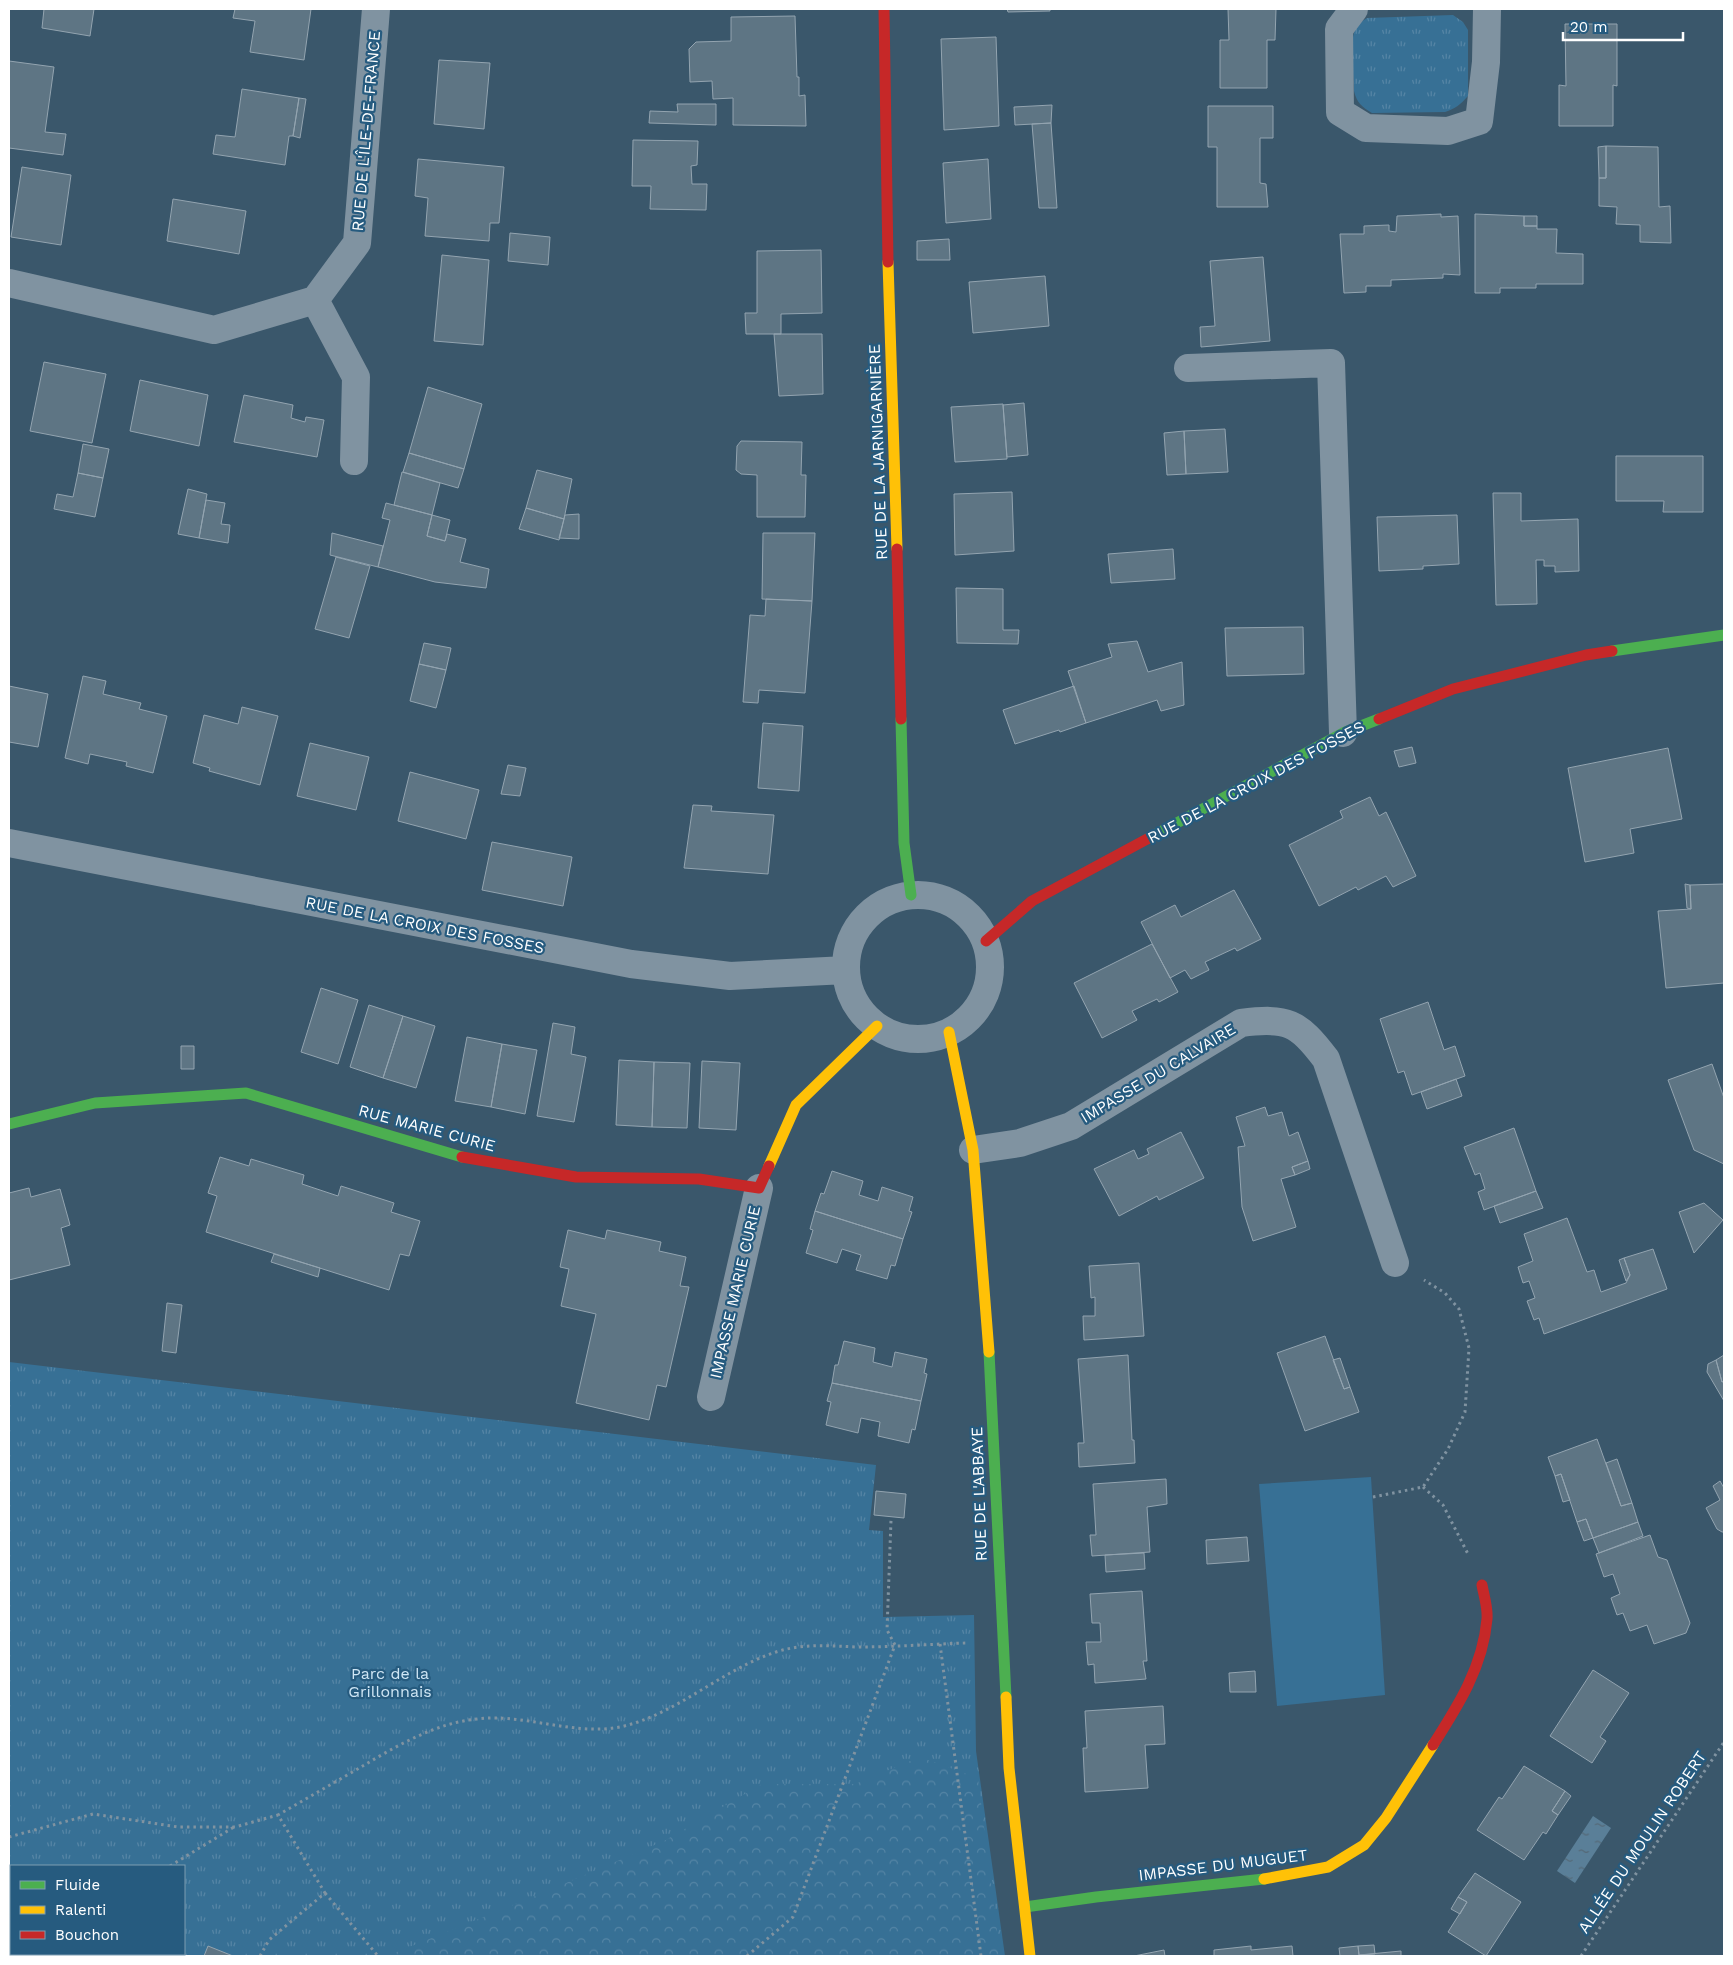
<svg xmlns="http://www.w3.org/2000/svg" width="1733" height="1965" viewBox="0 0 1733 1965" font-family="'Work Sans',sans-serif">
	<defs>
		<pattern id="grass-tufts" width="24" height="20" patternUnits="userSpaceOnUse" patternTransform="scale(1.25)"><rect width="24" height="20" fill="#377095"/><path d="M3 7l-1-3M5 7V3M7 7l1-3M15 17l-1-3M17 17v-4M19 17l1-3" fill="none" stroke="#5585a5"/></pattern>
		<pattern id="forest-crowns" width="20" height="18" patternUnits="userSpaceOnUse" patternTransform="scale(1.25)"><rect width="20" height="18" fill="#377095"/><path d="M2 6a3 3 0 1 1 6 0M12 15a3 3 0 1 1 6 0" fill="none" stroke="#5585a5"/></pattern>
		<pattern id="water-ripples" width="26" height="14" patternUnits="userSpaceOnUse" patternTransform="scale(1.25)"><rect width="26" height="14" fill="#5a7f98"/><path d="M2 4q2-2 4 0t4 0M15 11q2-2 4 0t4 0" fill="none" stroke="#546876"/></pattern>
	</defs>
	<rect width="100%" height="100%" fill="#3a576b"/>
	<!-- grass -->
	<path fill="url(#grass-tufts)" fill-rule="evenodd" d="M 1453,15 L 1463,22 L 1468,30 L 1468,96 C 1461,104 1455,109 1445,112 L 1372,113 C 1362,107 1357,103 1354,91 C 1354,75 1349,44 1355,30 C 1358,24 1362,21 1367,18 Z
		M 9,1362 L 876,1465 L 869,1530 L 883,1531 L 883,1617 L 974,1615 L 976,1751 L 1005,1956 L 9,1956 ZM 11,1866 L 184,1866 L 184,1954 L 11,1954 Z"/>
	<!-- forest -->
	<path fill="url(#forest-crowns)" d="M 920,1757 L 978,1778 L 1000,1956 L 387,1956 L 545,1892 L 664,1841 L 762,1784 L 855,1784 Z"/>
	<!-- pitch -->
	<path fill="#377095" d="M 1371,1477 L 1385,1695 L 1277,1706 L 1259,1484 Z"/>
	<!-- water -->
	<path fill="url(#water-ripples)" d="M 1593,1816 L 1611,1828 L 1575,1883 L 1557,1871 Z"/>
	<!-- building -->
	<path fill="#5e7584" stroke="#93a4b0" d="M 44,9 L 94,9 L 90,36 L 42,28 Z
		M 235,9 L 311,9 L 304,60 L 250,52 L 255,21 L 233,18 Z
		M 1007,9 L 1050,9 L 1050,11 L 1008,12 Z
		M 1228,9 L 1276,9 L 1275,40 L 1267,40 L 1267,88 L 1220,88 L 1220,40 L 1229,40 Z
		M 795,16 L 797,77 L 799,77 L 799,96 L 805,95 L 806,126 L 733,125 L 733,98 L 713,99 L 712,81 L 690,82 L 689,49 L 696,42 L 731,41 L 731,17 Z
		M 1565,24 L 1617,24 L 1617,86 L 1613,85 L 1613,126 L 1559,126 L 1559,85 L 1566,86 Z
		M 996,37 L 999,126 L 944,130 L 941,39 Z
		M 439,60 L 490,63 L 484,129 L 434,124 Z
		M 9,61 L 54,67 L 45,132 L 66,134 L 63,155 L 9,148 Z
		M 242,89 L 299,98 L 293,136 L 289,136 L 285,165 L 213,154 L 216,135 L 235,137 Z
		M 299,98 L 306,99 L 300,138 L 293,136 Z
		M 677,104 L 716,104 L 716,125 L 649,123 L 650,111 L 678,112 Z
		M 1052,105 L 1051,123 L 1015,125 L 1014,107 Z
		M 1208,106 L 1273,106 L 1273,138 L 1260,138 L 1260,183 L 1266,184 L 1268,207 L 1217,207 L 1217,147 L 1208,147 Z
		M 1051,123 L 1057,208 L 1039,208 L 1032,124 Z
		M 633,140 L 698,141 L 697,165 L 691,166 L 692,184 L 707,184 L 706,210 L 650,209 L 651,186 L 632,186 Z
		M 1606,146 L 1658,147 L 1659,207 L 1670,206 L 1671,243 L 1640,242 L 1640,225 L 1616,224 L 1617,207 L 1599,206 L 1599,178 L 1606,178 Z
		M 1606,146 L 1606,178 L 1599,178 L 1598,147 Z
		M 418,159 L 504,167 L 499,223 L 490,223 L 489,241 L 425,236 L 428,198 L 415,196 Z
		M 988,159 L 991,219 L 946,223 L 943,163 Z
		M 22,167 L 71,175 L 61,245 L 11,237 Z
		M 173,199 L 246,211 L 239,254 L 167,241 Z
		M 1441,214 L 1441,217 L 1458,216 L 1460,275 L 1443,274 L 1443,278 L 1391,280 L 1391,286 L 1366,286 L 1366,292 L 1344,293 L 1340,234 L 1364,234 L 1364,226 L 1389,225 L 1389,231 L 1396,232 L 1397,216 Z
		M 1475,214 L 1524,216 L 1524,226 L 1537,226 L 1537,229 L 1557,229 L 1556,253 L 1583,254 L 1583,284 L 1536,284 L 1536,288 L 1500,288 L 1500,293 L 1475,293 Z
		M 1524,216 L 1537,216 L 1537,226 L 1524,226 Z
		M 510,233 L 550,237 L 548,265 L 508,261 Z
		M 949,239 L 950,260 L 917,260 L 917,241 Z
		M 821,250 L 822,313 L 781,314 L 781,334 L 746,334 L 745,313 L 757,313 L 757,251 Z
		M 442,255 L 489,260 L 483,345 L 434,341 Z
		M 1263,257 L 1270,341 L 1201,347 L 1200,327 L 1215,326 L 1210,261 Z
		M 1045,276 L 1049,326 L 973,333 L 969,282 Z
		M 774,334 L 822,334 L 823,394 L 779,396 Z
		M 44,362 L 106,374 L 92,443 L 30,431 Z
		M 140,380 L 208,395 L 199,446 L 130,431 Z
		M 428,387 L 482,404 L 464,469 L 409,453 Z
		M 244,395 L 293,405 L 291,418 L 305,422 L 306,417 L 324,420 L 317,457 L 234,442 Z
		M 1024,403 L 1028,455 L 1007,457 L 1003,405 Z
		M 1003,404 L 1007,459 L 955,462 L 951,407 Z
		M 1225,429 L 1228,472 L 1186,474 L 1184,431 Z
		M 1184,431 L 1186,474 L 1167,475 L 1164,433 Z
		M 741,441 L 802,442 L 801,475 L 806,475 L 805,517 L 757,517 L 757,475 L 741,474 L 736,470 L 737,446 Z
		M 83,444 L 109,449 L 103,478 L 78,473 Z
		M 409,453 L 464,469 L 458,488 L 403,472 Z
		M 1616,456 L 1703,456 L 1703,512 L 1663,512 L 1664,501 L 1616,501 Z
		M 537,470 L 572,479 L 564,519 L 526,508 Z
		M 402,472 L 440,483 L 432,515 L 394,505 Z
		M 78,473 L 103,478 L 95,517 L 54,509 L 57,494 L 73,497 Z
		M 188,489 L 207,494 L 199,538 L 178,534 Z
		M 1012,492 L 1014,551 L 955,555 L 954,494 Z
		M 1493,493 L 1521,493 L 1521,521 L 1578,519 L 1579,571 L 1555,572 L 1555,566 L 1544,566 L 1544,560 L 1536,560 L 1537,604 L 1496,605 Z
		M 206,500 L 225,503 L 221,524 L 230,525 L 228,543 L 199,538 Z
		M 386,503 L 432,515 L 427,536 L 445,541 L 447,534 L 466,539 L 460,562 L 489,569 L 486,588 L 435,582 L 378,567 L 390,520 L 382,518 Z
		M 526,508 L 564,519 L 559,540 L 519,529 Z
		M 579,514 L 579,539 L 559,538 L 565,515 Z
		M 432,515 L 450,520 L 445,541 L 427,536 Z
		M 1457,515 L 1459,564 L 1423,566 L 1423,569 L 1379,571 L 1377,517 Z
		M 332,533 L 383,546 L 378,567 L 330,555 Z
		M 763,533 L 815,533 L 812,601 L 762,599 Z
		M 1173,549 L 1175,579 L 1111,583 L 1108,554 Z
		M 336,557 L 370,566 L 349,638 L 315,629 Z
		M 956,588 L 1003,589 L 1003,630 L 1019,630 L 1018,644 L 957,643 Z
		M 766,599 L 812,601 L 805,693 L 759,690 L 758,703 L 743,702 L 750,615 L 765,616 Z
		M 1303,627 L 1304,674 L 1227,676 L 1225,628 Z
		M 1137,641 L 1148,672 L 1182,662 L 1184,705 L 1161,711 L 1157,700 L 1086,723 L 1068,671 L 1112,657 L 1108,644 Z
		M 424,643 L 451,648 L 446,670 L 419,664 Z
		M 419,664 L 446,670 L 436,708 L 410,701 Z
		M 83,676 L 106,681 L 103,694 L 141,703 L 139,709 L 167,716 L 153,773 L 126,766 L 127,762 L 90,754 L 88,764 L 65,758 Z
		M 9,686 L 48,694 L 38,747 L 9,742 Z
		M 1074,686 L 1086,723 L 1060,732 L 1059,730 L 1015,744 L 1003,710 Z
		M 242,707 L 278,716 L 260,785 L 209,771 L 210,768 L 193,763 L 204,715 L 238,724 Z
		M 763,723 L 803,726 L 799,791 L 758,788 Z
		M 310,743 L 369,757 L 356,810 L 297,796 Z
		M 1412,747 L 1416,763 L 1399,767 L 1394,751 Z
		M 1668,748 L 1682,819 L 1630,829 L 1634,853 L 1585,862 L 1568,768 Z
		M 508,765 L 526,768 L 520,796 L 501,794 Z
		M 410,772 L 479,790 L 466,839 L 398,821 Z
		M 1370,797 L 1379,816 L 1386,812 L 1416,876 L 1393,887 L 1386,876 L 1358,890 L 1356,887 L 1319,906 L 1289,845 L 1343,818 L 1340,811 Z
		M 693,805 L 712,806 L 711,811 L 774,815 L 768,874 L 684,868 Z
		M 492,842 L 572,857 L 563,906 L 482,890 Z
		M 1685,884 L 1690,885 L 1691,909 L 1687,908 Z
		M 1724,884 L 1724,983 L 1666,988 L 1658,911 L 1691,909 L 1690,885 Z
		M 1234,890 L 1261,939 L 1237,951 L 1235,948 L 1205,962 L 1209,970 L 1191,979 L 1185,970 L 1170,978 L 1141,922 L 1175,905 L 1181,917 Z
		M 1152,944 L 1178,992 L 1159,1002 L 1157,999 L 1132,1011 L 1137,1020 L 1102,1038 L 1074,983 Z
		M 321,988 L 358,1000 L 338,1064 L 301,1052 Z
		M 1428,1002 L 1444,1050 L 1455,1046 L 1465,1076 L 1412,1095 L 1404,1071 L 1398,1073 L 1380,1019 Z
		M 369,1005 L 403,1016 L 383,1078 L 350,1067 Z
		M 403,1016 L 435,1026 L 416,1088 L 383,1078 Z
		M 553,1023 L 575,1027 L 571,1054 L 586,1057 L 574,1122 L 537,1116 Z
		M 467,1037 L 502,1044 L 491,1107 L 455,1101 Z
		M 502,1044 L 537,1050 L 525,1114 L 491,1107 Z
		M 181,1046 L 194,1046 L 194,1069 L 181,1069 Z
		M 619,1060 L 654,1062 L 652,1127 L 616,1125 Z
		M 702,1061 L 740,1063 L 736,1130 L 699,1128 Z
		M 654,1062 L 690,1063 L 687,1128 L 652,1127 Z
		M 1712,1064 L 1724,1098 L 1724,1164 L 1694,1150 L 1668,1080 Z
		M 1456,1079 L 1462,1096 L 1427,1109 L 1421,1092 Z
		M 1265,1107 L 1268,1116 L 1282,1112 L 1289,1136 L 1298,1132 L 1308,1161 L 1292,1167 L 1295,1175 L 1281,1179 L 1296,1227 L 1253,1241 L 1242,1207 L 1238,1147 L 1245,1146 L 1236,1117 Z
		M 1514,1128 L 1536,1191 L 1484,1210 L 1478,1192 L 1485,1189 L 1480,1173 L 1475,1175 L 1464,1147 Z
		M 1181,1132 L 1204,1178 L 1159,1200 L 1157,1196 L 1119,1216 L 1094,1169 L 1134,1150 L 1138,1159 L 1149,1154 L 1147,1149 Z
		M 220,1157 L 249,1166 L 251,1159 L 304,1175 L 302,1184 L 338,1196 L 341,1186 L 394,1203 L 391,1212 L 420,1221 L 409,1256 L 400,1254 L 389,1290 L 206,1232 L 217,1196 L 208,1193 Z
		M 1308,1161 L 1310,1169 L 1295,1175 L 1292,1167 Z
		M 832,1171 L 863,1181 L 859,1195 L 878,1201 L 882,1187 L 913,1197 L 909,1211 L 912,1212 L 903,1239 L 815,1211 L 821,1193 L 824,1194 Z
		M 29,1188 L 31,1197 L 60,1189 L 70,1225 L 61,1228 L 70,1265 L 9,1280 L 9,1193 Z
		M 1536,1191 L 1543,1208 L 1500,1223 L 1494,1206 Z
		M 1704,1203 L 1723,1220 L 1694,1253 L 1679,1212 Z
		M 815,1211 L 903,1239 L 895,1266 L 891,1265 L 887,1279 L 856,1270 L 861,1255 L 842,1249 L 837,1263 L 806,1253 L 813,1230 L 810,1229 Z
		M 1567,1218 L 1587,1272 L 1594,1270 L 1601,1292 L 1626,1283 L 1630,1275 L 1624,1258 L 1653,1249 L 1667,1289 L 1544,1334 L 1539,1318 L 1534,1320 L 1527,1301 L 1535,1298 L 1529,1281 L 1523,1283 L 1518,1267 L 1533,1261 L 1524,1234 Z
		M 568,1230 L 605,1239 L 607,1230 L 661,1242 L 659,1251 L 686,1257 L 680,1286 L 689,1287 L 666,1387 L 657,1385 L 649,1420 L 576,1403 L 596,1314 L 561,1306 L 569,1269 L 560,1267 Z
		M 274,1254 L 320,1268 L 318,1277 L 271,1262 Z
		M 1624,1258 L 1630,1275 L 1626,1281 L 1619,1260 Z
		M 1139,1263 L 1144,1336 L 1084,1340 L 1083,1316 L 1095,1316 L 1095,1297 L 1091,1298 L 1089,1266 Z
		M 167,1303 L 182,1305 L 176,1353 L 162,1351 Z
		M 1325,1336 L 1344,1389 L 1350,1387 L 1359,1412 L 1305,1431 L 1277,1353 Z
		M 844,1341 L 875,1348 L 873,1362 L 892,1367 L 895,1352 L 927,1359 L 924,1373 L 927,1374 L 921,1401 L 832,1383 L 835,1365 L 838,1365 Z
		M 1128,1355 L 1132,1440 L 1134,1440 L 1135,1463 L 1079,1467 L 1078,1443 L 1084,1443 L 1078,1359 Z
		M 1724,1355 L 1724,1381 L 1722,1382 L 1716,1360 Z
		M 1340,1358 L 1350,1387 L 1344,1389 L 1333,1360 Z
		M 1716,1360 L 1722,1382 L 1724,1381 L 1724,1401 L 1707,1372 L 1708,1364 Z
		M 832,1383 L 921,1401 L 915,1430 L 912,1429 L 909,1443 L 878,1436 L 880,1422 L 861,1418 L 858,1433 L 826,1425 L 831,1402 L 827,1401 Z
		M 1597,1439 L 1621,1506 L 1632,1503 L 1638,1522 L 1593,1538 L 1586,1519 L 1577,1522 L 1561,1474 L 1555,1476 L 1548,1457 Z
		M 1617,1459 L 1632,1503 L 1621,1506 L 1606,1463 Z
		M 1561,1474 L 1570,1500 L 1563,1502 L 1555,1476 Z
		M 1166,1479 L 1167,1504 L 1147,1507 L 1150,1552 L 1092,1556 L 1090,1535 L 1096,1535 L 1093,1484 Z
		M 1720,1481 L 1724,1488 L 1724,1532 L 1722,1532 L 1717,1529 L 1706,1508 L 1720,1500 L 1713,1486 Z
		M 876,1491 L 906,1494 L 904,1518 L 874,1515 Z
		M 1586,1519 L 1593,1538 L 1584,1541 L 1577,1522 Z
		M 1638,1522 L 1643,1536 L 1599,1553 L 1593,1538 Z
		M 1650,1535 L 1658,1557 L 1667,1560 L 1690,1623 L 1686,1633 L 1654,1644 L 1647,1625 L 1630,1631 L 1623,1613 L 1617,1615 L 1611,1598 L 1620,1594 L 1613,1574 L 1604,1577 L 1596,1554 Z
		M 1247,1537 L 1249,1561 L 1207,1564 L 1206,1540 Z
		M 1144,1553 L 1145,1569 L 1106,1572 L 1105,1555 Z
		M 1142,1591 L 1147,1661 L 1143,1661 L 1146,1679 L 1095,1683 L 1094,1664 L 1088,1665 L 1086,1642 L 1101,1642 L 1100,1623 L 1092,1623 L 1090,1594 Z
		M 1593,1670 L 1629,1693 L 1600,1737 L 1606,1741 L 1592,1763 L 1550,1736 Z
		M 1255,1671 L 1256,1692 L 1230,1692 L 1229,1673 Z
		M 1163,1706 L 1165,1744 L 1145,1745 L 1148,1788 L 1085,1792 L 1083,1748 L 1087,1748 L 1085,1711 Z
		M 1524,1766 L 1565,1791 L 1552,1811 L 1558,1815 L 1546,1834 L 1543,1832 L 1524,1860 L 1477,1830 L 1499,1797 L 1502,1799 Z
		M 1565,1791 L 1571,1796 L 1558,1815 L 1552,1811 Z
		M 1475,1873 L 1521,1902 L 1486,1956 L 1448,1932 L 1467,1902 L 1458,1897 Z
		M 1458,1897 L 1467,1902 L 1460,1914 L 1451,1909 Z
		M 1374,1945 L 1375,1954 L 1359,1955 L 1358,1946 Z
		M 208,1946 L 233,1956 L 204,1956 Z
		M 1251,1946 L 1251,1950 L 1292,1946 L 1293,1956 L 1214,1956 L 1214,1950 Z
		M 1358,1946 L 1359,1955 L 1401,1951 L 1401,1956 L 1340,1956 L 1339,1948 Z
		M 1164,1950 L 1165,1956 L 1134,1956 Z"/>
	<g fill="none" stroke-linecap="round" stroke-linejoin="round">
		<!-- path -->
		<path stroke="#8093a1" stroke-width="3" stroke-dasharray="2.5 4" stroke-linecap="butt" d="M 1423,1487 L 1443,1505 L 1468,1554
			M 1373,1497 L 1423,1487 L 1448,1449 L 1465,1412 L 1469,1348 L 1459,1309 L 1445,1293 L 1424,1280
			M 940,1644 L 981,1956
			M 9,1837 L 93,1814 L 178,1827 L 235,1827 L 278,1815
			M 170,1866 L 234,1827
			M 325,1893 L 378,1956
			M 260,1956 L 269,1940 L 325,1893 L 278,1815 C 304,1800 330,1785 356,1770 C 393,1748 434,1723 477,1719 C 524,1713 572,1736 620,1727 C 676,1715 721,1670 776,1652 C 804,1643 829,1646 858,1647 C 894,1647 931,1644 967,1643
			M 747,1956 L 793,1917 L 895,1645 L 887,1630 L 891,1520
			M 1581,1956 L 1724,1742"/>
		<!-- street -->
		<path stroke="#8093a1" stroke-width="28" d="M 1354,9 L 1339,29 L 1340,112 L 1366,128 L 1448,131 L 1479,121 L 1486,62 L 1487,9
			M 9,283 L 214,330 L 315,300 L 357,243 L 376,9
			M 315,300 L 356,377 L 354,461
			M 1188,368 L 1331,363 L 1343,733
			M 9,843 L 631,964 L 730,976 L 846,970
			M846 967a72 72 0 1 1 144 0a72 72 0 1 1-144 0Z
			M 973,1150 L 1020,1143 L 1071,1126 L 1241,1023 C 1287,1017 1298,1022 1326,1059 L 1395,1263
			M 711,1397 L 759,1188"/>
		<!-- fast -->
		<path stroke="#4caf50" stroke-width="11" d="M 1612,651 L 1724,635
			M 901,719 L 904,843 L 911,895
			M 1149,838 L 1343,733 L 1379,719
			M 9,1124 L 95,1103 L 246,1093 L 462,1157
			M 989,1352 L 1006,1697
			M 1025,1907 L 1096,1897 L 1264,1879"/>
		<!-- slow -->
		<path stroke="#ffc107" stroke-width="11" d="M 888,262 L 897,549
			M 949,1032 L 973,1150 L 989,1352
			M 769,1166 L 796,1105 L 877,1026
			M 1006,1697 L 1009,1768 L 1030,1956
			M 1264,1879 L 1328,1867 L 1364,1845 L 1386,1818 L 1433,1745"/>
		<!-- jam -->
		<path stroke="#c62828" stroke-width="11" d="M 884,9 L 888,262
			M 897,549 L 901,719
			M 1379,719 L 1453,689 L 1586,655 L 1612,651
			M 986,941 L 1032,901 L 1149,838
			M 462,1157 L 576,1177 L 699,1179 L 759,1188 L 769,1166
			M 1433,1745 C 1458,1706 1483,1667 1487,1619 C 1488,1608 1484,1596 1482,1585"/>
	</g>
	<g text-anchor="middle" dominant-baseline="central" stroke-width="4.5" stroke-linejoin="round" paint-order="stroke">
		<!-- street labels -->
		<g font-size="16" fill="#fff" stroke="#265b7f">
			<text transform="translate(366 131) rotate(-85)">RUE DE L'ÎLE-DE-FRANCE</text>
			<text transform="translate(878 452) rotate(-92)">RUE DE LA JARNIGARNIÈRE</text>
			<text transform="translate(1256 782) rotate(-28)">RUE DE LA CROIX DES FOSSES</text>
			<text transform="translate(425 925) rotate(11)">RUE DE LA CROIX DES FOSSES</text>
			<text transform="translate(1158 1073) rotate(-31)">IMPASSE DU CALVAIRE</text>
			<text transform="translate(427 1128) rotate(15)">RUE MARIE CURIE</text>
			<text transform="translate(735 1292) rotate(-77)">IMPASSE MARIE CURIE</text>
			<text transform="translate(979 1494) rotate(-92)">RUE DE L'ABBAYE</text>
			<text transform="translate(1642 1842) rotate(-56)">ALLÉE DU MOULIN ROBERT</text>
			<text transform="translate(1223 1865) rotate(-7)">IMPASSE DU MUGUET</text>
		</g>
		<!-- park labels -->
		<g font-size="16" fill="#cfe6f5" stroke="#265b7f">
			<text x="390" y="1673">Parc de la<tspan x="390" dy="18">Grillonnais</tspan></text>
		</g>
	</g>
	<!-- border -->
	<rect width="1733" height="1965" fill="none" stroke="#ffffff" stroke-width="20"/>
	<!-- legend -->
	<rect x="10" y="1865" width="175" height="90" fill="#265b7f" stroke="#7d9db2"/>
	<rect x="20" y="1881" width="25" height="8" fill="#4caf50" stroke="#7d9db2"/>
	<text x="55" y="1890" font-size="15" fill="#ffffff">Fluide</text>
	<rect x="20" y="1906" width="25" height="8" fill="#ffc107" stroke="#7d9db2"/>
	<text x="55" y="1915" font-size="15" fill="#ffffff">Ralenti</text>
	<rect x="20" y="1931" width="25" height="8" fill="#c62828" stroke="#7d9db2"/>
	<text x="55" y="1940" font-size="15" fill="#ffffff">Bouchon</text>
	<!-- scale -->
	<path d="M1563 32v8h120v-8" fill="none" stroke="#ffffff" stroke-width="2.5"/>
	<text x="1570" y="32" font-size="15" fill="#ffffff" stroke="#265b7f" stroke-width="4" paint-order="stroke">20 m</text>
</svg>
